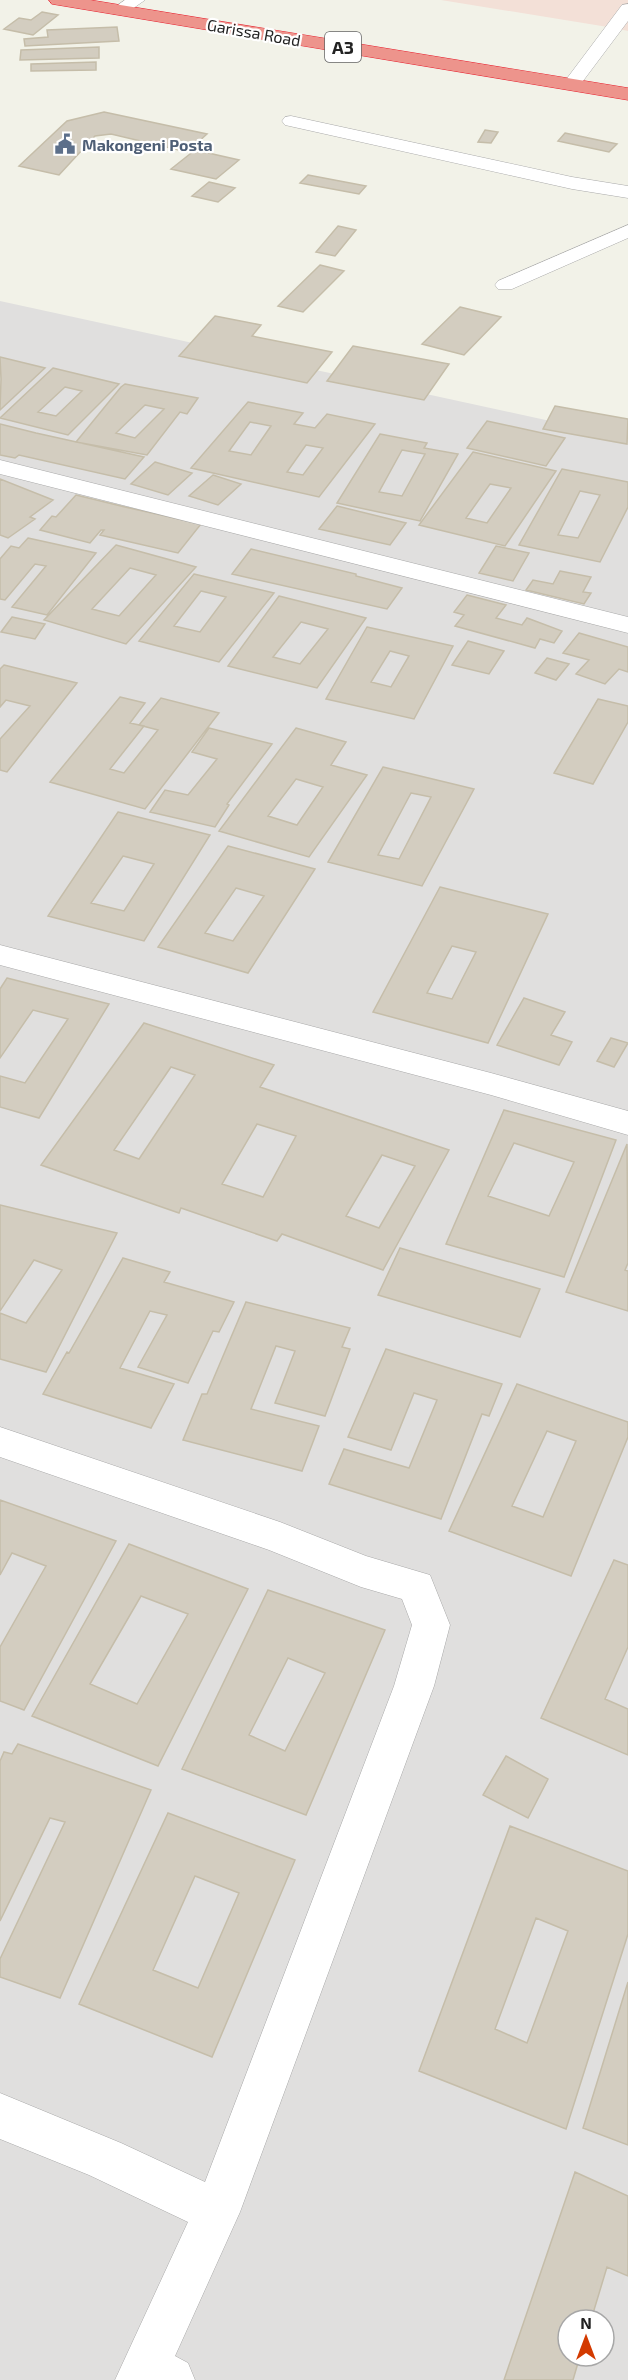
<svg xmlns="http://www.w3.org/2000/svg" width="628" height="2380" viewBox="0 0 628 2380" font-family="'Exo 2',sans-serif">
	<rect width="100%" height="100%" fill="#f2f2e8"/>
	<!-- residential -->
	<path fill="#e0dfde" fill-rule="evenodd" d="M 0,301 L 628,438 L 628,2380 L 0,2380 ZM 568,2320 L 604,2320 L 604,2356 L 568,2356 Z"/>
	<!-- commercial -->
	<path fill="#f3e0d7" d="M 441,0 L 628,0 L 628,31 L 614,28 Z"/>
	<!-- building -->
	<path fill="#d3cdc0" stroke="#c5bda9" stroke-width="1.5" fill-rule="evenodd" d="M 42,12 L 58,15 L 33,35 L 4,29 L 19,18 L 31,20 Z
		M 117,27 L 119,41 L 25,46 L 24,39 L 48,37 L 47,30 Z
		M 99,47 L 99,58 L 20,60 L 21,50 Z
		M 96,62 L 96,70 L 31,71 L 31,64 Z
		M 104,112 L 207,134 L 187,152 L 111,134 L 95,136 L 59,175 L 19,166 L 67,121 Z
		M 485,130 L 498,132 L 491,143 L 478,142 Z
		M 565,133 L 617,144 L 609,152 L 558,141 Z
		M 195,150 L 239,160 L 216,179 L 171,169 Z
		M 308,175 L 366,186 L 359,194 L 300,183 Z
		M 209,182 L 235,188 L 218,202 L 192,196 Z
		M 338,226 L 356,230 L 335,256 L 316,252 Z
		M 320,265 L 344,271 L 303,312 L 278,306 Z
		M 460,307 L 501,317 L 464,355 L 422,344 Z
		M 215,316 L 261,325 L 252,336 L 332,352 L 307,383 L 179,356 Z
		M 353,346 L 449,364 L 424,400 L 327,381 Z
		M 0,357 L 45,368 L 0,410 L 1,379 Z
		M 53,368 L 119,384 L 68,435 L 0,418 ZM 65,387 L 82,391 L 56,416 L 38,412 Z
		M 125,384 L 198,398 L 187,414 L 180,412 L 147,455 L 76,442 L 121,387 ZM 145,405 L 164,409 L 135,438 L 116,433 Z
		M 248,402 L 303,413 L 294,424 L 315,428 L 327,414 L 375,424 L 319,497 L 191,468 ZM 250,422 L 271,426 L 251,455 L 229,451 ZM 306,445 L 323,448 L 303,475 L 287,472 Z
		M 555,406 L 628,419 L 627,444 L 543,429 Z
		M 487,421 L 565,438 L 546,466 L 467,448 Z
		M 0,424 L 36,433 L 144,457 L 125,479 L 19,455 L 15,458 L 0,455 Z
		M 380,434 L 427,443 L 424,448 L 458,454 L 420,521 L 337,503 ZM 402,450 L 425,454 L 402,496 L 379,492 Z
		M 473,452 L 556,471 L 505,546 L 419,525 ZM 490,484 L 511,488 L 487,523 L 466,518 Z
		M 155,462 L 192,473 L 168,495 L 131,484 Z
		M 562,469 L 628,482 L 628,507 L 600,562 L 519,545 ZM 580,491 L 600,495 L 578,538 L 558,535 Z
		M 213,475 L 241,484 L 218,505 L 189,496 Z
		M 0,479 L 53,500 L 30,517 L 35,519 L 8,538 L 0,535 Z
		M 76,495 L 125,507 L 201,524 L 178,553 L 100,535 L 104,530 L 101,530 L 90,543 L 40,530 L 52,516 L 56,517 Z
		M 337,506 L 406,523 L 390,545 L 319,529 Z
		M 28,538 L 96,553 L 47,615 L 12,607 L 46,566 L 35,564 L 5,600 L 0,599 L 0,559 L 11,546 L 19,548 Z
		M 116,545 L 196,567 L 126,644 L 44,620 ZM 130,568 L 156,575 L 119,616 L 92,609 Z
		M 496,546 L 529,553 L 513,581 L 479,573 Z
		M 251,549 L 356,574 L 356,576 L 402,588 L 387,609 L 232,574 Z
		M 560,571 L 591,577 L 583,592 L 591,593 L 584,604 L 526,590 L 533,580 L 553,584 Z
		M 194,574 L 274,593 L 219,662 L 139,641 ZM 201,591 L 226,597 L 200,632 L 174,626 Z
		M 467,595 L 506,605 L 496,618 L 522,625 L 527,618 L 562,631 L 554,643 L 540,639 L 535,648 L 455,626 L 464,615 L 454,612 Z
		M 279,596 L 366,618 L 317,688 L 228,666 ZM 301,622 L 328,629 L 300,664 L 273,657 Z
		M 12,617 L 45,624 L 35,639 L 1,632 Z
		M 367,627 L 453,646 L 414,719 L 326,699 ZM 390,651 L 409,656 L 391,687 L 371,682 Z
		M 579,633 L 628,647 L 628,672 L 619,669 L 605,684 L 576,674 L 589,660 L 563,653 Z
		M 468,641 L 504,651 L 489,674 L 452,665 Z
		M 547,658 L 569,664 L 556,680 L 535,673 Z
		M 4,665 L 77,683 L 7,772 L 0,770 L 0,739 L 30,706 L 6,700 L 0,707 L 0,669 Z
		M 120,697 L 145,703 L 130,723 L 144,726 L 110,769 L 124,773 L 158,730 L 139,725 L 161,698 L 219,713 L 145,809 L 50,782 Z
		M 598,699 L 628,706 L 628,722 L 593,784 L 554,773 Z
		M 209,728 L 272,744 L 227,804 L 229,805 L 215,827 L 150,812 L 165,790 L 188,795 L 217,759 L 192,752 Z
		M 296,728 L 346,742 L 331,765 L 367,775 L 309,857 L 219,831 ZM 296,779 L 323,787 L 297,825 L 268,816 Z
		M 383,767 L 474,789 L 422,886 L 328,862 ZM 411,793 L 431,797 L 399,859 L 378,855 Z
		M 118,812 L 210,835 L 144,941 L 48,916 ZM 123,856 L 154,864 L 124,911 L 91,903 Z
		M 228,846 L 315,869 L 248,973 L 158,947 ZM 236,888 L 264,896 L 233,941 L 205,933 Z
		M 440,887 L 548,914 L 488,1043 L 373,1012 ZM 452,946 L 476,952 L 452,999 L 427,993 Z
		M 7,978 L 109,1004 L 39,1118 L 0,1107 L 0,1076 L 25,1083 L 68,1019 L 33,1010 L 0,1058 L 0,989 Z
		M 524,998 L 565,1012 L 551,1035 L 572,1042 L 559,1065 L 497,1045 Z
		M 144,1023 L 274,1065 L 260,1087 L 449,1150 L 383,1270 L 282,1234 L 277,1241 L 181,1208 L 179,1213 L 41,1165 ZM 171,1067 L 195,1075 L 139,1159 L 114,1150 ZM 257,1124 L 296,1136 L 263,1197 L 222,1184 ZM 382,1155 L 415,1166 L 379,1228 L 346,1216 Z
		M 611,1038 L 628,1043 L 614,1067 L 597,1061 Z
		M 504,1110 L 616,1140 L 564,1277 L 446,1244 ZM 514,1143 L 574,1162 L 549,1216 L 488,1196 Z
		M 627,1144 L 628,1263 L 625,1270 L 628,1271 L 628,1311 L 566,1292 Z
		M 0,1205 L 117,1233 L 46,1372 L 0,1359 L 0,1313 L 26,1323 L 62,1270 L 34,1260 L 0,1311 Z
		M 400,1248 L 540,1289 L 520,1337 L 378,1295 Z
		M 123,1258 L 170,1272 L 164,1282 L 234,1302 L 219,1332 L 213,1331 L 188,1383 L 138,1367 L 167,1315 L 150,1311 L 120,1368 L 174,1384 L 151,1428 L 43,1394 L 67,1352 L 69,1353 Z
		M 246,1302 L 350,1328 L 342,1347 L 350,1349 L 325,1416 L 275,1403 L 295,1351 L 276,1346 L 251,1409 L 319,1426 L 302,1471 L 183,1440 L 202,1394 L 207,1394 Z
		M 386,1349 L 502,1384 L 489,1416 L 482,1414 L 441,1519 L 329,1484 L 344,1449 L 409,1468 L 437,1400 L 414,1393 L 391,1450 L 348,1437 Z
		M 517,1384 L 628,1422 L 628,1437 L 571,1576 L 449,1531 ZM 547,1431 L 576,1441 L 543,1517 L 512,1506 Z
		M 0,1500 L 116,1541 L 24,1710 L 0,1701 L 0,1647 L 46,1566 L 12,1553 L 0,1575 Z
		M 129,1544 L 248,1589 L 158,1766 L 32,1716 ZM 141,1596 L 188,1614 L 137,1704 L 90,1684 Z
		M 614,1560 L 628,1565 L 628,1647 L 605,1699 L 628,1709 L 628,1755 L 541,1718 Z
		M 268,1590 L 385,1630 L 306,1815 L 182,1769 ZM 288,1658 L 325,1673 L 285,1751 L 249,1735 Z
		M 18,1744 L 151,1790 L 60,1998 L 0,1977 L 0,1959 L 65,1822 L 50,1818 L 0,1921 L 0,1761 L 4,1752 L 12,1754 Z
		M 506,1756 L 548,1779 L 528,1818 L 483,1795 Z
		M 168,1813 L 295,1860 L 212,2057 L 79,2004 ZM 195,1876 L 239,1893 L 198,1988 L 153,1970 Z
		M 510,1826 L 628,1871 L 628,1934 L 566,2129 L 419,2071 ZM 536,1918 L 568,1931 L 527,2043 L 495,2029 Z
		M 628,1982 L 628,2145 L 583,2128 Z
		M 575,2172 L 628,2196 L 628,2276 L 607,2267 L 591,2320 L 568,2320 L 568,2356 L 580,2356 L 573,2380 L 504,2380 Z"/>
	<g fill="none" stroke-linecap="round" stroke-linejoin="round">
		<!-- lane casing -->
		<g stroke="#a9a9a9" stroke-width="1">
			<path id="lane" d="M 125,0 L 145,0 L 125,14 L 113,14 L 111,10 Z
				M 628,4 L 628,21 L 577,89 L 565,89 L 562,85 L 622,5 Z
				M 291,116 L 572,177 L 628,186 L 628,198 L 572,189 L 285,125 L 282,121 L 285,117 Z
				M 628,225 L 628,238 L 512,289 L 498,289 L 495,285 L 498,281 Z"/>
		</g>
		<!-- street casing -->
		<g stroke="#a9a9a9" stroke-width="1">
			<path id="street" d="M 0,460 L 628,617 L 628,633 L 0,474 Z
				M 0,945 L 491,1073 L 628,1111 L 628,1135 L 491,1095 L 0,965 Z
				M 0,1427 L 280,1522 L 366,1556 L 430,1575 L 450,1625 L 434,1686 L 240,2212 L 175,2356 L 188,2363 L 195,2380 L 115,2380 L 188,2222 L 89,2175 L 0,2139 L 0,2093 L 121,2143 L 205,2182 L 394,1686 L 412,1625 L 402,1599 L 361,1587 L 269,1550 L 0,1457 Z"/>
		</g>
		<!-- highway casing -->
		<g stroke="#e71e2c" stroke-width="1">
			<path id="highway" d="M 49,0 L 90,0 L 628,88 L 628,100 L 52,4 Z"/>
		</g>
		<!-- lane -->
		<use href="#lane" fill="#fff" fill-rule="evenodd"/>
		<!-- street -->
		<use href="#street" fill="#fff" fill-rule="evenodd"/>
		<!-- highway -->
		<use href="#highway" fill="#ed948c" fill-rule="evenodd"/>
	</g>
	<!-- icons -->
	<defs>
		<g id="civic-bare" transform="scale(1.62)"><path d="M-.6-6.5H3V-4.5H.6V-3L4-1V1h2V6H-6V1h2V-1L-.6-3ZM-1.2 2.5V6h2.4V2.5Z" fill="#5c6f8a" stroke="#fff" stroke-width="2.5" paint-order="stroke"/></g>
	</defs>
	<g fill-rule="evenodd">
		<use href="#civic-bare" x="65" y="144"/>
	</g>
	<g text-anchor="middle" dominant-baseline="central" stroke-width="4.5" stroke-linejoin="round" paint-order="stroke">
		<!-- far-street labels -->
		<g font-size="16" fill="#222" stroke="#fff">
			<text transform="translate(254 32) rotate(10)">Garissa Road</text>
		</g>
		<!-- far-service labels -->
		<g font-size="16" font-weight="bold" fill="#4e5e75" stroke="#fff" text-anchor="start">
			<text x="82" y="144">Makongeni Posta</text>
		</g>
		<!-- shield labels -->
		<rect fill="#fff" stroke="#646464" stroke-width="1.5" x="325" y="32" width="36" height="30" rx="4.5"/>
		<g font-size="18" font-weight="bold" fill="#222">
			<text x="343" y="47">A3</text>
		</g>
	</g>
	<!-- north arrow -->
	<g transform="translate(586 2338)"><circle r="28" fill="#ffffff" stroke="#a7a7a7" stroke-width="1.5"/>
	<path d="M0-4.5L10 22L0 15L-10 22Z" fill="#d33a00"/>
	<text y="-9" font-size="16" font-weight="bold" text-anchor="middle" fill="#222222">N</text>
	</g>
</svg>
